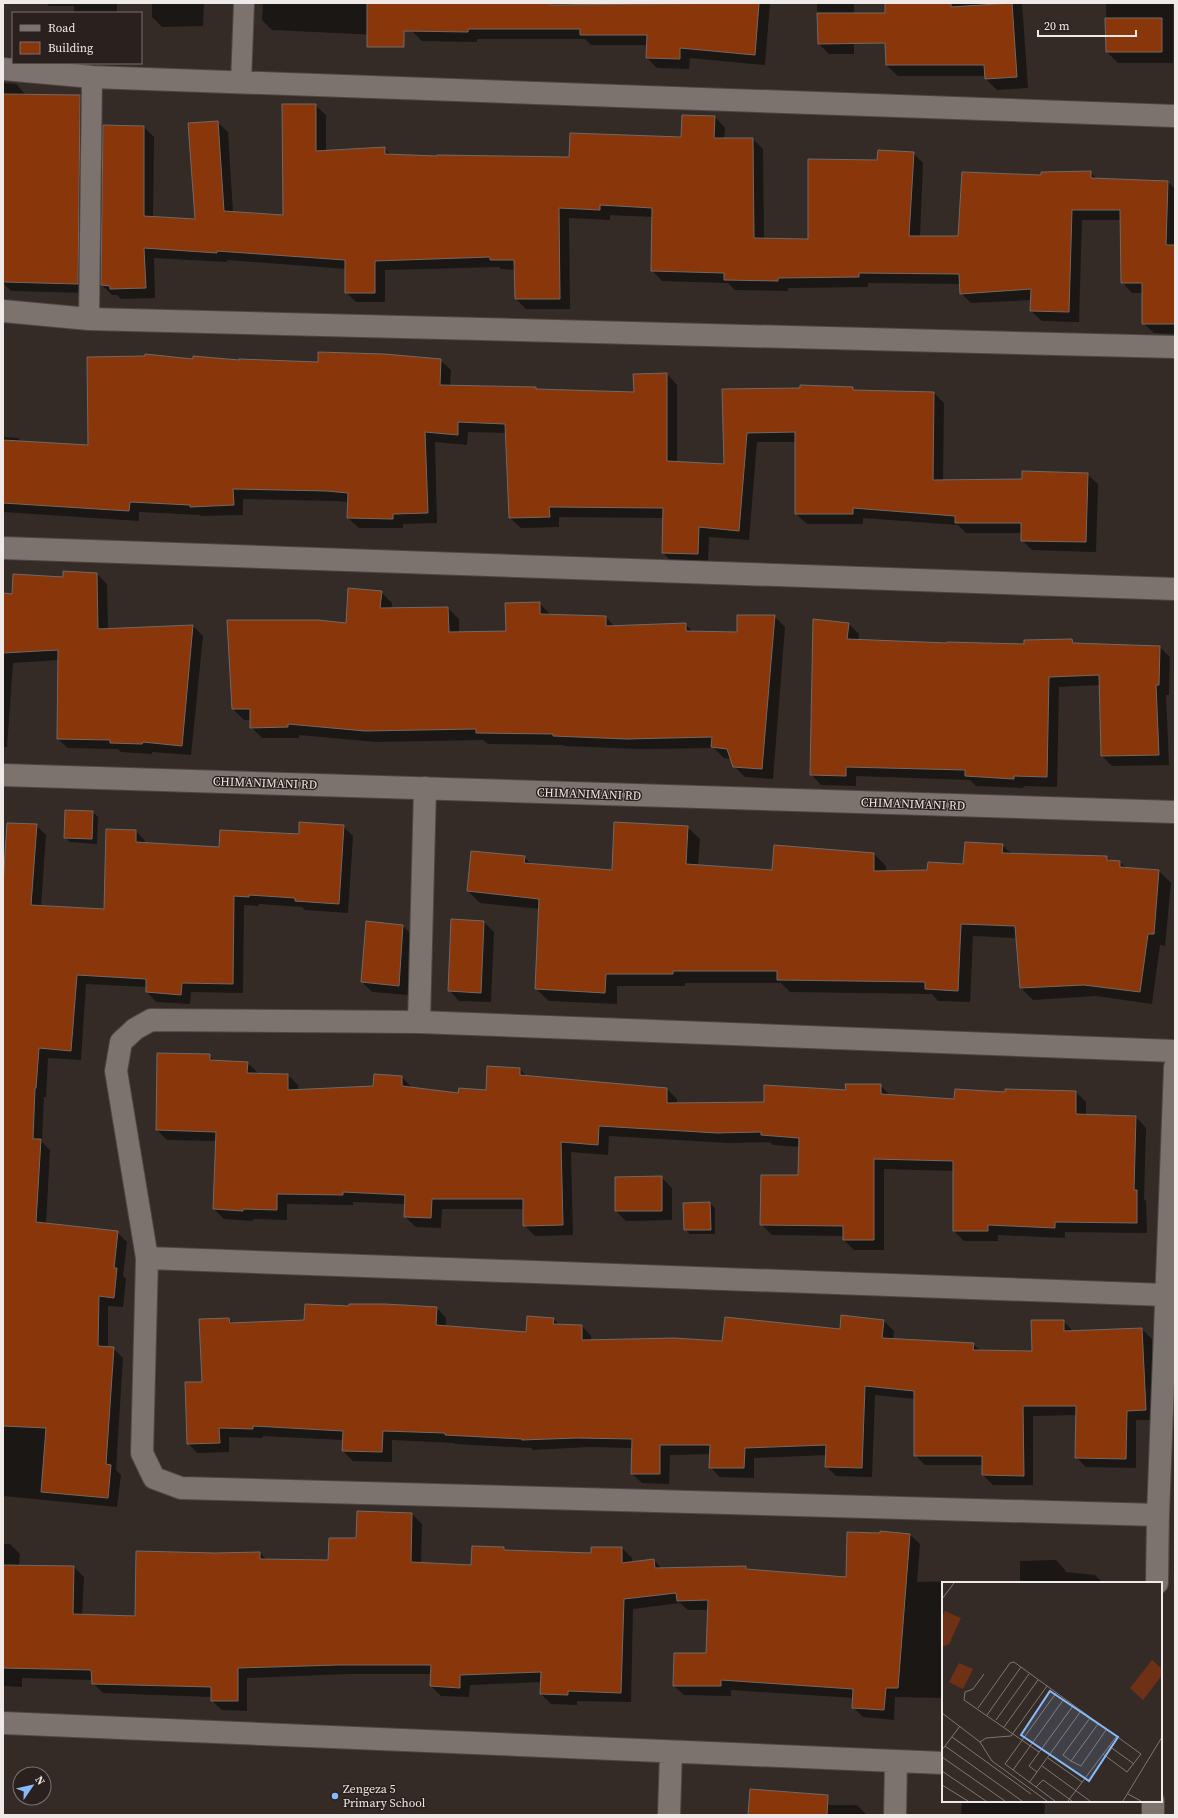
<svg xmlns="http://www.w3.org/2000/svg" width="1178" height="1818" viewBox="0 0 1178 1818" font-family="'Source Serif 4',serif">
	<rect width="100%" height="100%" fill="#342b27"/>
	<!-- shadow -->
	<path fill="#0007" d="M 46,3 L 117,3 L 117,13 L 74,13 L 74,6 L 49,6 Z
		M 152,3 L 204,3 L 203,26 L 162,27 L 152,17 Z
		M 263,3 L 379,3 L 378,35 L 272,30 L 262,20 Z
		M 414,3 L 571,3 L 571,6 L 649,3 L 770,3 L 765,65 L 690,58 L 689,69 L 657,68 L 647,58 L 648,45 L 591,45 L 585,39 L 477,39 L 477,42 L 422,41 L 411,30 Z
		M 817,3 L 854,3 L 854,54 L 829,54 L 819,44 Z
		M 891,3 L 1024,3 L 1022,3 L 1028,88 L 997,90 L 986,79 L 985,76 L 898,76 L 886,65 Z
		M 1106,3 L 1173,3 L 1173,63 L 1118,63 L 1107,52 Z
		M 3,83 L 16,84 L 26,95 L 80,96 L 89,106 L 87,293 L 11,291 L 3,283 Z
		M 315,105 L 326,115 L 326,151 L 384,148 L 392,156 L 570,158 L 682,138 L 715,117 L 725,128 L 724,139 L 753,139 L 763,149 L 764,239 L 809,240 L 878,161 L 913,153 L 923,163 L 920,237 L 959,237 L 1042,177 L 1090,172 L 1097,179 L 1168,182 L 1175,189 L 1175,334 L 1154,333 L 1143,323 L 1143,293 L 1132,293 L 1122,282 L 1121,220 L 1082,220 L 1079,322 L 1042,321 L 1031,311 L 1032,300 L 971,303 L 961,293 L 961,284 L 868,283 L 868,287 L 788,288 L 788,291 L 735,290 L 728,283 L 662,281 L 652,270 L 652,217 L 610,215 L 610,220 L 569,218 L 570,309 L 526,309 L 516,299 L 516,270 L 501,269 L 499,267 L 385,270 L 385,302 L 356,302 L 346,292 L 346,269 L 227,260 L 227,262 L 154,258 L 155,298 L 121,299 L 117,295 L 112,295 L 102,285 L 144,127 L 154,137 L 153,217 L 196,220 L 217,122 L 228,132 L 233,212 L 284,216 Z
		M 193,360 L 319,363 L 440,360 L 451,370 L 450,386 L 535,388 L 537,390 L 635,394 L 667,374 L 677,385 L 677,463 L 725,465 L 723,390 L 853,388 L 855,391 L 934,393 L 944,403 L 943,481 L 1023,480 L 1087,474 L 1098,484 L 1096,552 L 1032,550 L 1022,540 L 1022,533 L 966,533 L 958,525 L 863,518 L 863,524 L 807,524 L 796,514 L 796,442 L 757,442 L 749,540 L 709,537 L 708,564 L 673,563 L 663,553 L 664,518 L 559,517 L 559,527 L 521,528 L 510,518 L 507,433 L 468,432 L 467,445 L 435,442 L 437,523 L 403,524 L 403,528 L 359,528 L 348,518 L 349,502 L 337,501 L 243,499 L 243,515 L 201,516 L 200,515 L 139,512 L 139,521 L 3,512 L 3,437 L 18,438 L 22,442 L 89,446 Z
		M 64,572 L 97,574 L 107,584 L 108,630 L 193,626 L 203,636 L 191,755 L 152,752 L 152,754 L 121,752 L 118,749 L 68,748 L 58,739 L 59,660 L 13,663 L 7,747 L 3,747 L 3,594 L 13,595 L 64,578 Z
		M 381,592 L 392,603 L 392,609 L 448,608 L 459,619 L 459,633 L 507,632 L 539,603 L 550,614 L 606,617 L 615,627 L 685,624 L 693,632 L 738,633 L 774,616 L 785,627 L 773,779 L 745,777 L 734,766 L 731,759 L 724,758 L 714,748 L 639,749 L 565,746 L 563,745 L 488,744 L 483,740 L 376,742 L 299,735 L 299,738 L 262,738 L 251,727 L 251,720 L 244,720 L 233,709 L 347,624 Z
		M 849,624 L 859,634 L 858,640 L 948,644 L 1025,645 L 1072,640 L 1076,644 L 1160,647 L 1170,657 L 1169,695 L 1166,695 L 1169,765 L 1112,766 L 1102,756 L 1100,685 L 1059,687 L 1057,787 L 1024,786 L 1023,788 L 976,786 L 970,780 L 856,776 L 856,786 L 821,785 L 811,774 Z
		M 93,812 L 98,817 L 97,844 L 70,842 L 65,837 Z
		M 36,825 L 46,835 L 41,907 L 105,910 L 136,831 L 145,841 L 145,843 L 220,848 L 299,835 L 343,826 L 353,836 L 348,913 L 305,910 L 302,907 L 259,904 L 258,906 L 244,905 L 243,993 L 191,992 L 190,1004 L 156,1002 L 147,992 L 147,987 L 86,984 L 81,1060 L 48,1058 L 46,1097 L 44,1097 L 42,1142 L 50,1150 L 46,1224 L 117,1232 L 127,1242 L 123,1276 L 126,1279 L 123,1307 L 108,1306 L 108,1348 L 113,1348 L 123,1358 L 116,1470 L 121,1475 L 117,1507 L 3,1496 L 3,890 Z
		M 687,827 L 700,839 L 698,866 L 773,871 L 874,854 L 886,866 L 886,872 L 928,871 L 964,865 L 1002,845 L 1012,854 L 1107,857 L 1112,861 L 1120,862 L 1126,868 L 1159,871 L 1171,883 L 1165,946 L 1160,945 L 1152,1004 L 1096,996 L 1033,1000 L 1021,988 L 1017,938 L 973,936 L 970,1002 L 938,1001 L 932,994 L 790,992 L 781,983 L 685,983 L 685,986 L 617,986 L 617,1004 L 549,1001 L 536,989 L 540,909 L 480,903 L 468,891 L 524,857 L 531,864 L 613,872 Z
		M 367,922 L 403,926 L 413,936 L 409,995 L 372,992 L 362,982 Z
		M 484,922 L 494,932 L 491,1002 L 459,1001 L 449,990 Z
		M 209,1055 L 216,1062 L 248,1063 L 259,1074 L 288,1075 L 298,1085 L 298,1090 L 374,1087 L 402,1077 L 412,1088 L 459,1095 L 487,1091 L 520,1069 L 527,1077 L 667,1089 L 677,1099 L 677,1104 L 764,1103 L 880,1085 L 891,1096 L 955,1100 L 1006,1093 L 1076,1092 L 1086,1102 L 1086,1115 L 1136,1117 L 1146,1128 L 1144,1199 L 1146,1201 L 1147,1233 L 1065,1232 L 1065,1238 L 998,1235 L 998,1241 L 964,1241 L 954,1231 L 954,1171 L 884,1169 L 884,1250 L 854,1250 L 844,1240 L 844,1236 L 772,1235 L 761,1224 L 799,1176 L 800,1147 L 773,1145 L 770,1142 L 728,1143 L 609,1136 L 608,1155 L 571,1152 L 573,1235 L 535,1236 L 524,1225 L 524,1209 L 442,1209 L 441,1228 L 416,1227 L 405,1217 L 406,1204 L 353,1202 L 353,1205 L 287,1204 L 287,1220 L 253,1219 L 253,1221 L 224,1219 L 214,1209 L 217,1141 L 167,1140 L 157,1130 Z
		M 661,1177 L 672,1188 L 672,1220 L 626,1221 L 616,1211 Z
		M 710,1203 L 715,1208 L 715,1234 L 690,1234 L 685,1229 Z
		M 350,1307 L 437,1308 L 446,1318 L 446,1327 L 527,1333 L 554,1319 L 559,1325 L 582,1326 L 591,1336 L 591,1340 L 723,1342 L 841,1330 L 884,1321 L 894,1331 L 893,1340 L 973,1344 L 981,1351 L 1033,1352 L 1063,1321 L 1073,1331 L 1142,1329 L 1152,1339 L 1155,1420 L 1136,1420 L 1136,1468 L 1086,1467 L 1076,1457 L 1077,1415 L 1033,1416 L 1033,1485 L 993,1485 L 983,1475 L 983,1465 L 925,1465 L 915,1455 L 915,1399 L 875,1395 L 872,1477 L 836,1476 L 826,1466 L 827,1455 L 754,1458 L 754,1478 L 720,1477 L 710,1467 L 711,1454 L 670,1455 L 669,1484 L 642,1483 L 632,1474 L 633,1448 L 588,1447 L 533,1450 L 531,1448 L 455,1444 L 454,1443 L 392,1440 L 392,1462 L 353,1461 L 343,1451 L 343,1440 L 263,1436 L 262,1438 L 229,1437 L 229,1452 L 197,1453 L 188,1443 L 203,1383 L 229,1319 L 234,1324 L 305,1321 Z
		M 412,1514 L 422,1524 L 421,1563 L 472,1566 L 504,1548 L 506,1551 L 592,1554 L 622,1548 L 632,1558 L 632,1563 L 654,1560 L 662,1569 L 746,1567 L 750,1571 L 847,1578 L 910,1535 L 920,1544 L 917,1582 L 963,1581 L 965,1583 L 943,1583 L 943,1698 L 895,1697 L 894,1720 L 863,1717 L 853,1707 L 854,1698 L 731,1690 L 731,1696 L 684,1695 L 674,1686 L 707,1654 L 708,1610 L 688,1610 L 680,1603 L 633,1609 L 631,1702 L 577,1701 L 577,1705 L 551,1704 L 541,1694 L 542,1682 L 470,1685 L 469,1697 L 441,1696 L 431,1686 L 431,1674 L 349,1674 L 247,1678 L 247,1711 L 222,1710 L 212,1701 L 212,1697 L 103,1693 L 93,1683 L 93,1680 L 22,1678 L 22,1687 L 3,1686 L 3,1544 L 10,1544 L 20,1554 L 19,1566 L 74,1567 L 84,1577 L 82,1615 L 136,1617 L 215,1554 L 260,1553 L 267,1560 L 329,1561 L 357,1540 Z
		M 1056,1560 L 1065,1570 L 1066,1572 L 1095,1575 L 1103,1583 L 1020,1583 L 1020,1561 Z
		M 962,1801 L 1041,1801 L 1045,1805 L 1044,1815 L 961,1815 Z
		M 794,1805 L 857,1805 L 867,1815 L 749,1815 Z"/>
	<!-- building -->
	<path fill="#89360a" stroke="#726864" d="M 367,3 L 550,3 L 550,5 L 759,3 L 755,55 L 680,48 L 680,59 L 646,58 L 647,35 L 580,35 L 580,29 L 468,29 L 468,32 L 404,31 L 404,47 L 367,47 Z
		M 885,3 L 951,3 L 951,7 L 1012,3 L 1017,77 L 985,79 L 984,65 L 886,65 L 885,43 L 818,44 L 817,13 L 885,13 Z
		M 1105,18 L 1162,18 L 1162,52 L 1106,52 Z
		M 3,94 L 80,95 L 78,284 L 3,282 Z
		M 282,104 L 316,104 L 316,151 L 385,147 L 385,154 L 437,156 L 437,155 L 569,157 L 570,133 L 681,137 L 682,115 L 715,116 L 714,138 L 753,138 L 754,238 L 808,239 L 808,159 L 877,160 L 878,150 L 914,152 L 909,236 L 958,236 L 962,172 L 1041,175 L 1041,172 L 1091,171 L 1091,178 L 1168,181 L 1166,245 L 1175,245 L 1175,324 L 1142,324 L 1142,283 L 1121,283 L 1120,210 L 1072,210 L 1069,312 L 1030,311 L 1031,289 L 960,294 L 959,274 L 859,273 L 859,277 L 778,278 L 778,281 L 724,280 L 724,273 L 651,271 L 652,208 L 600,205 L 600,210 L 559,208 L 560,299 L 515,299 L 514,260 L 490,260 L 490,257 L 375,261 L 375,293 L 345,293 L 345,260 L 217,251 L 217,253 L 144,248 L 146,288 L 110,289 L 110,286 L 101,285 L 103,125 L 144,126 L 144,216 L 195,219 L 188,123 L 218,121 L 224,211 L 283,215 Z
		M 318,352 L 384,354 L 441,359 L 440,385 L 536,387 L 536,389 L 634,392 L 633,374 L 667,373 L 667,461 L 724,464 L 722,389 L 800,388 L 800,385 L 853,387 L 853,390 L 934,392 L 933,480 L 1022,479 L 1022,471 L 1088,473 L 1086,542 L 1021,541 L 1021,523 L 955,523 L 955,516 L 853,508 L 853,514 L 795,514 L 795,432 L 747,433 L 739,531 L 699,527 L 698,554 L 662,553 L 663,508 L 549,507 L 550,517 L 509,518 L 505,424 L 458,422 L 458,435 L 425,432 L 428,513 L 393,514 L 393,519 L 347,518 L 348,493 L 327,491 L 233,489 L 234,505 L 190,507 L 190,505 L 130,502 L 129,511 L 3,503 L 3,440 L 88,445 L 87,357 L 145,356 L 145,354 L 193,359 L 193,356 L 239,360 L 239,359 L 318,362 Z
		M 63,571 L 97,573 L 98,629 L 193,625 L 182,746 L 143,742 L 142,744 L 110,743 L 110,740 L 57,739 L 58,650 L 3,653 L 3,593 L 12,594 L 13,574 L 63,577 Z
		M 348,588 L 382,591 L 380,608 L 448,607 L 449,632 L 506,631 L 505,603 L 540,602 L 540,614 L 606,616 L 606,626 L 686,623 L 686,631 L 737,632 L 737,615 L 775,615 L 762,769 L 733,767 L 727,749 L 711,747 L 712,737 L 627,739 L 553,736 L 553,734 L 476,733 L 476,729 L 365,731 L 288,724 L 288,727 L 250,728 L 250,709 L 232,709 L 227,620 L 318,620 L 346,623 Z
		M 813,619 L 849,623 L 847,639 L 947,643 L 947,642 L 1024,644 L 1024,640 L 1072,639 L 1073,643 L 1160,646 L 1159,685 L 1156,685 L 1159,755 L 1101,756 L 1099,675 L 1049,677 L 1047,777 L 1014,776 L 1014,779 L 965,776 L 965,770 L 846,767 L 846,776 L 810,775 Z
		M 65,810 L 93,811 L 92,839 L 64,838 Z
		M 299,822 L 344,825 L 339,904 L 295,901 L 295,898 L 249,895 L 249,897 L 234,896 L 233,984 L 182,983 L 181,995 L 146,992 L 146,979 L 77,975 L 71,1051 L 39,1048 L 36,1088 L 35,1088 L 33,1139 L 41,1139 L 36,1222 L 118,1231 L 114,1268 L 117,1268 L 114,1298 L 99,1296 L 98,1346 L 114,1347 L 106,1464 L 111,1465 L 108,1498 L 41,1492 L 46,1428 L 3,1426 L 3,885 L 7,823 L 37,824 L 31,905 L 104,909 L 106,829 L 136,830 L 136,842 L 219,847 L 220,830 L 299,834 Z
		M 614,822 L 688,826 L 686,864 L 772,870 L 774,845 L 874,853 L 874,871 L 927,870 L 928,862 L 963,864 L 965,842 L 1003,844 L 1002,853 L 1107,856 L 1107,860 L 1120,861 L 1120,867 L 1159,870 L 1154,934 L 1148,934 L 1140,992 L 1084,985 L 1020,988 L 1015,926 L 961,924 L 958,991 L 925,989 L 925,982 L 777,980 L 777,971 L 673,971 L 673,974 L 606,974 L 605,993 L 535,989 L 539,899 L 467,891 L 471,851 L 525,856 L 524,863 L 612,870 Z
		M 451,919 L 484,921 L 481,993 L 448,991 Z
		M 366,921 L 403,925 L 399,986 L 361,982 Z
		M 157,1053 L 210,1054 L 210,1060 L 248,1062 L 247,1073 L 288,1074 L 288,1090 L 373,1086 L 374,1074 L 402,1076 L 402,1086 L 458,1093 L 459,1088 L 486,1090 L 487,1066 L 520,1068 L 520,1075 L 667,1088 L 667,1103 L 764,1102 L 764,1085 L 846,1090 L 845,1084 L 881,1084 L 881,1094 L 954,1099 L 955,1089 L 1005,1092 L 1005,1089 L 1076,1091 L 1076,1114 L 1136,1116 L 1134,1190 L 1137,1190 L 1137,1223 L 1055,1222 L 1055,1228 L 988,1225 L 988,1231 L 953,1231 L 953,1161 L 874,1159 L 874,1240 L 843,1240 L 843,1226 L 760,1225 L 761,1175 L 798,1175 L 799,1138 L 761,1135 L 761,1132 L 717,1133 L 599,1126 L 598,1145 L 561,1142 L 563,1225 L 523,1226 L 523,1199 L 432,1199 L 431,1218 L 404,1217 L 405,1195 L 343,1192 L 343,1195 L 277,1194 L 277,1210 L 243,1209 L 243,1211 L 213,1209 L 216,1132 L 156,1130 Z
		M 662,1176 L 662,1211 L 615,1211 L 615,1177 Z
		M 710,1202 L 711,1230 L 684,1230 L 683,1203 Z
		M 305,1304 L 349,1306 L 349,1304 L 385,1304 L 437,1307 L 436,1325 L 526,1332 L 527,1316 L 554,1318 L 553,1324 L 582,1325 L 582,1340 L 674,1338 L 722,1341 L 725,1317 L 840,1329 L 841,1315 L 884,1320 L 882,1338 L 974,1343 L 973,1350 L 1032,1351 L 1031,1320 L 1064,1320 L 1064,1331 L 1142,1328 L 1146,1410 L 1127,1411 L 1126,1459 L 1075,1458 L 1076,1406 L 1023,1406 L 1024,1476 L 982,1475 L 982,1456 L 914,1456 L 914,1391 L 865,1386 L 862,1468 L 825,1467 L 826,1445 L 745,1448 L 744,1468 L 709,1468 L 710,1445 L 660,1445 L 660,1474 L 631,1474 L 632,1439 L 577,1438 L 522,1440 L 522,1439 L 445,1435 L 445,1433 L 383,1431 L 382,1452 L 342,1451 L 343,1431 L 253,1426 L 253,1429 L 219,1428 L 220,1443 L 187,1444 L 185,1382 L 202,1382 L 199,1319 L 229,1318 L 230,1323 L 304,1320 Z
		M 357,1511 L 412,1513 L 411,1562 L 471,1565 L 472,1546 L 504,1547 L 504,1550 L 591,1553 L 591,1547 L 622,1547 L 622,1563 L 654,1559 L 655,1568 L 746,1566 L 746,1569 L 846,1577 L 847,1532 L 880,1533 L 880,1531 L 910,1534 L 898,1688 L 886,1688 L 884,1710 L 852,1708 L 853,1689 L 721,1680 L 721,1686 L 673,1686 L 674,1653 L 706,1653 L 708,1600 L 677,1601 L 676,1593 L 624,1599 L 621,1693 L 568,1691 L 568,1695 L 540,1694 L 541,1672 L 460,1675 L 460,1688 L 430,1686 L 431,1665 L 338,1665 L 238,1668 L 238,1701 L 211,1701 L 211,1687 L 92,1684 L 91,1670 L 3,1668 L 3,1565 L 74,1566 L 73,1614 L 135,1616 L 136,1551 L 215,1553 L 260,1552 L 260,1559 L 328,1560 L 329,1538 L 356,1538 Z
		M 750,1789 L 828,1795 L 827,1815 L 748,1815 Z"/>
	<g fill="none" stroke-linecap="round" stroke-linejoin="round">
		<!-- service casing -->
		<g stroke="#4e4644" stroke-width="22">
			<path id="service" d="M 241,83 L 244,3
				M 89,319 L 92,77"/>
		</g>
		<!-- minor casing -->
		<g stroke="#4e4644" stroke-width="24">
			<path id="minor" d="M 3,69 L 92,77 L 1175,116
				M 3,311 L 89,319 L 1175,347
				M 3,548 L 1175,589
				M 3,775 L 1175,812
				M 419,1022 L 425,788
				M 147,1258 L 116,1071 L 121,1042 L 135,1029 L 151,1020 L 419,1022 L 1175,1051
				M 1158,1515 L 181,1488 L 154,1478 L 142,1453 L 147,1258 L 1166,1295
				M 1157,1583 L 1158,1515 L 1175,1067
				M 3,1723 L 943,1763
				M 669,1815 L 671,1752
				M 895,1815 L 896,1762
				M 1153,1815 L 1153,1801"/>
		</g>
		<!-- service -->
		<use href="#service" stroke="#7c726e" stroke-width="20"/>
		<!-- minor -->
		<use href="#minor" stroke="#7c726e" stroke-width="22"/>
	</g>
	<!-- markers -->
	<circle fill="#86bbfb" stroke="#2a211e" stroke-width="1.5" cx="335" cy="1796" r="4"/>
	<g text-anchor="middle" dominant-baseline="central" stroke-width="3" stroke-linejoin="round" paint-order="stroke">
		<!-- street labels -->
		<g font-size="12" fill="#efe9e7" stroke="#2a211e">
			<text transform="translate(265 783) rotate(2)">CHIMANIMANI RD</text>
			<text transform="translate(589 794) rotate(2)">CHIMANIMANI RD</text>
			<text transform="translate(913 804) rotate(2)">CHIMANIMANI RD</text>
		</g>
		<!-- poi labels -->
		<g font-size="12" fill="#efe9e7" stroke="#2a211e" text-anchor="start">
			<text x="343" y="1789">Zengeza 5<tspan x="343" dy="14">Primary School</tspan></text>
		</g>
	</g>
	<!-- overview -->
	<g transform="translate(942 1582)">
		<rect width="220" height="220" fill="#342b27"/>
		<path d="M 3,29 L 19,36 L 7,62 L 0,65 L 0,35 ZM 210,78 L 220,87 L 220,93 L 201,118 L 188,106 ZM 17,81 L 31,87 L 21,107 L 7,100 Z" fill="#6f3116"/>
		<path fill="none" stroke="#7f7774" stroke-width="1" d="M 0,17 L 12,1M 42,92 L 31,107 L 23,110 L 22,118 L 97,170M 36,126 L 68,81 L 72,80 L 199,172 L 185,190 L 161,172M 0,131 L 38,160 L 50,179 L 105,219M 45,133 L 79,85M 54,138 L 87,92M 156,142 L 129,179 L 139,184 L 164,148M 62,145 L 96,98M 10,155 L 89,212M 38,160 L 44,156 L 69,154 L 105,104M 3,164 L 80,219M 167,164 L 192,182M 0,168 L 18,144M 0,175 L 63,219M 106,176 L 140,200M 129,179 L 121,173 L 148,136M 100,184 L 148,219M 71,188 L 122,117M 0,189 L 44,219M 95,190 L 87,184 L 131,124M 87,201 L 139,129M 0,203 L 26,219M 94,205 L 101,198 L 130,219M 186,212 L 199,219M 113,219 L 63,182 L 114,111M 126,219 L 174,155M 181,219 L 220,155"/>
		<path fill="#86bbfb" fill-opacity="0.15" stroke="#86bbfb" stroke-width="2" d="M 108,109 L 176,155 L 147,199 L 79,153 Z"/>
		<rect width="220" height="220" fill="none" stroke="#efe9e7" stroke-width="2"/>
	</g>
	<!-- border -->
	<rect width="1178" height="1818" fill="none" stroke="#efe9e7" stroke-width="8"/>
	<!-- legend -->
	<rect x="12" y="12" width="130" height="52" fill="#2a211e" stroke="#79716e"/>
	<rect x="20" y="25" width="20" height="6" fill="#7c726e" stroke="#79716e"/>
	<text x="48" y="32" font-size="12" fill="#efe9e7">Road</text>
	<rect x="20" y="42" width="20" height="12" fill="#89360a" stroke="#79716e"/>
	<text x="48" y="52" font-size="12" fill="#efe9e7">Building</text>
	<!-- north arrow -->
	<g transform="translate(32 1786) rotate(56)"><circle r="19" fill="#2a211e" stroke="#79716e"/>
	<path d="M0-3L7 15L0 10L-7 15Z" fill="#86bbfb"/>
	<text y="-6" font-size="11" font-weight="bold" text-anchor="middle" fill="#efe9e7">N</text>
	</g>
	<!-- scale -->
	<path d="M1038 30v6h98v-6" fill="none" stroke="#efe9e7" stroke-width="2"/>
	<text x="1044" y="30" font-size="12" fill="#efe9e7" stroke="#2a211e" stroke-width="3" paint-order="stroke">20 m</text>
</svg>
